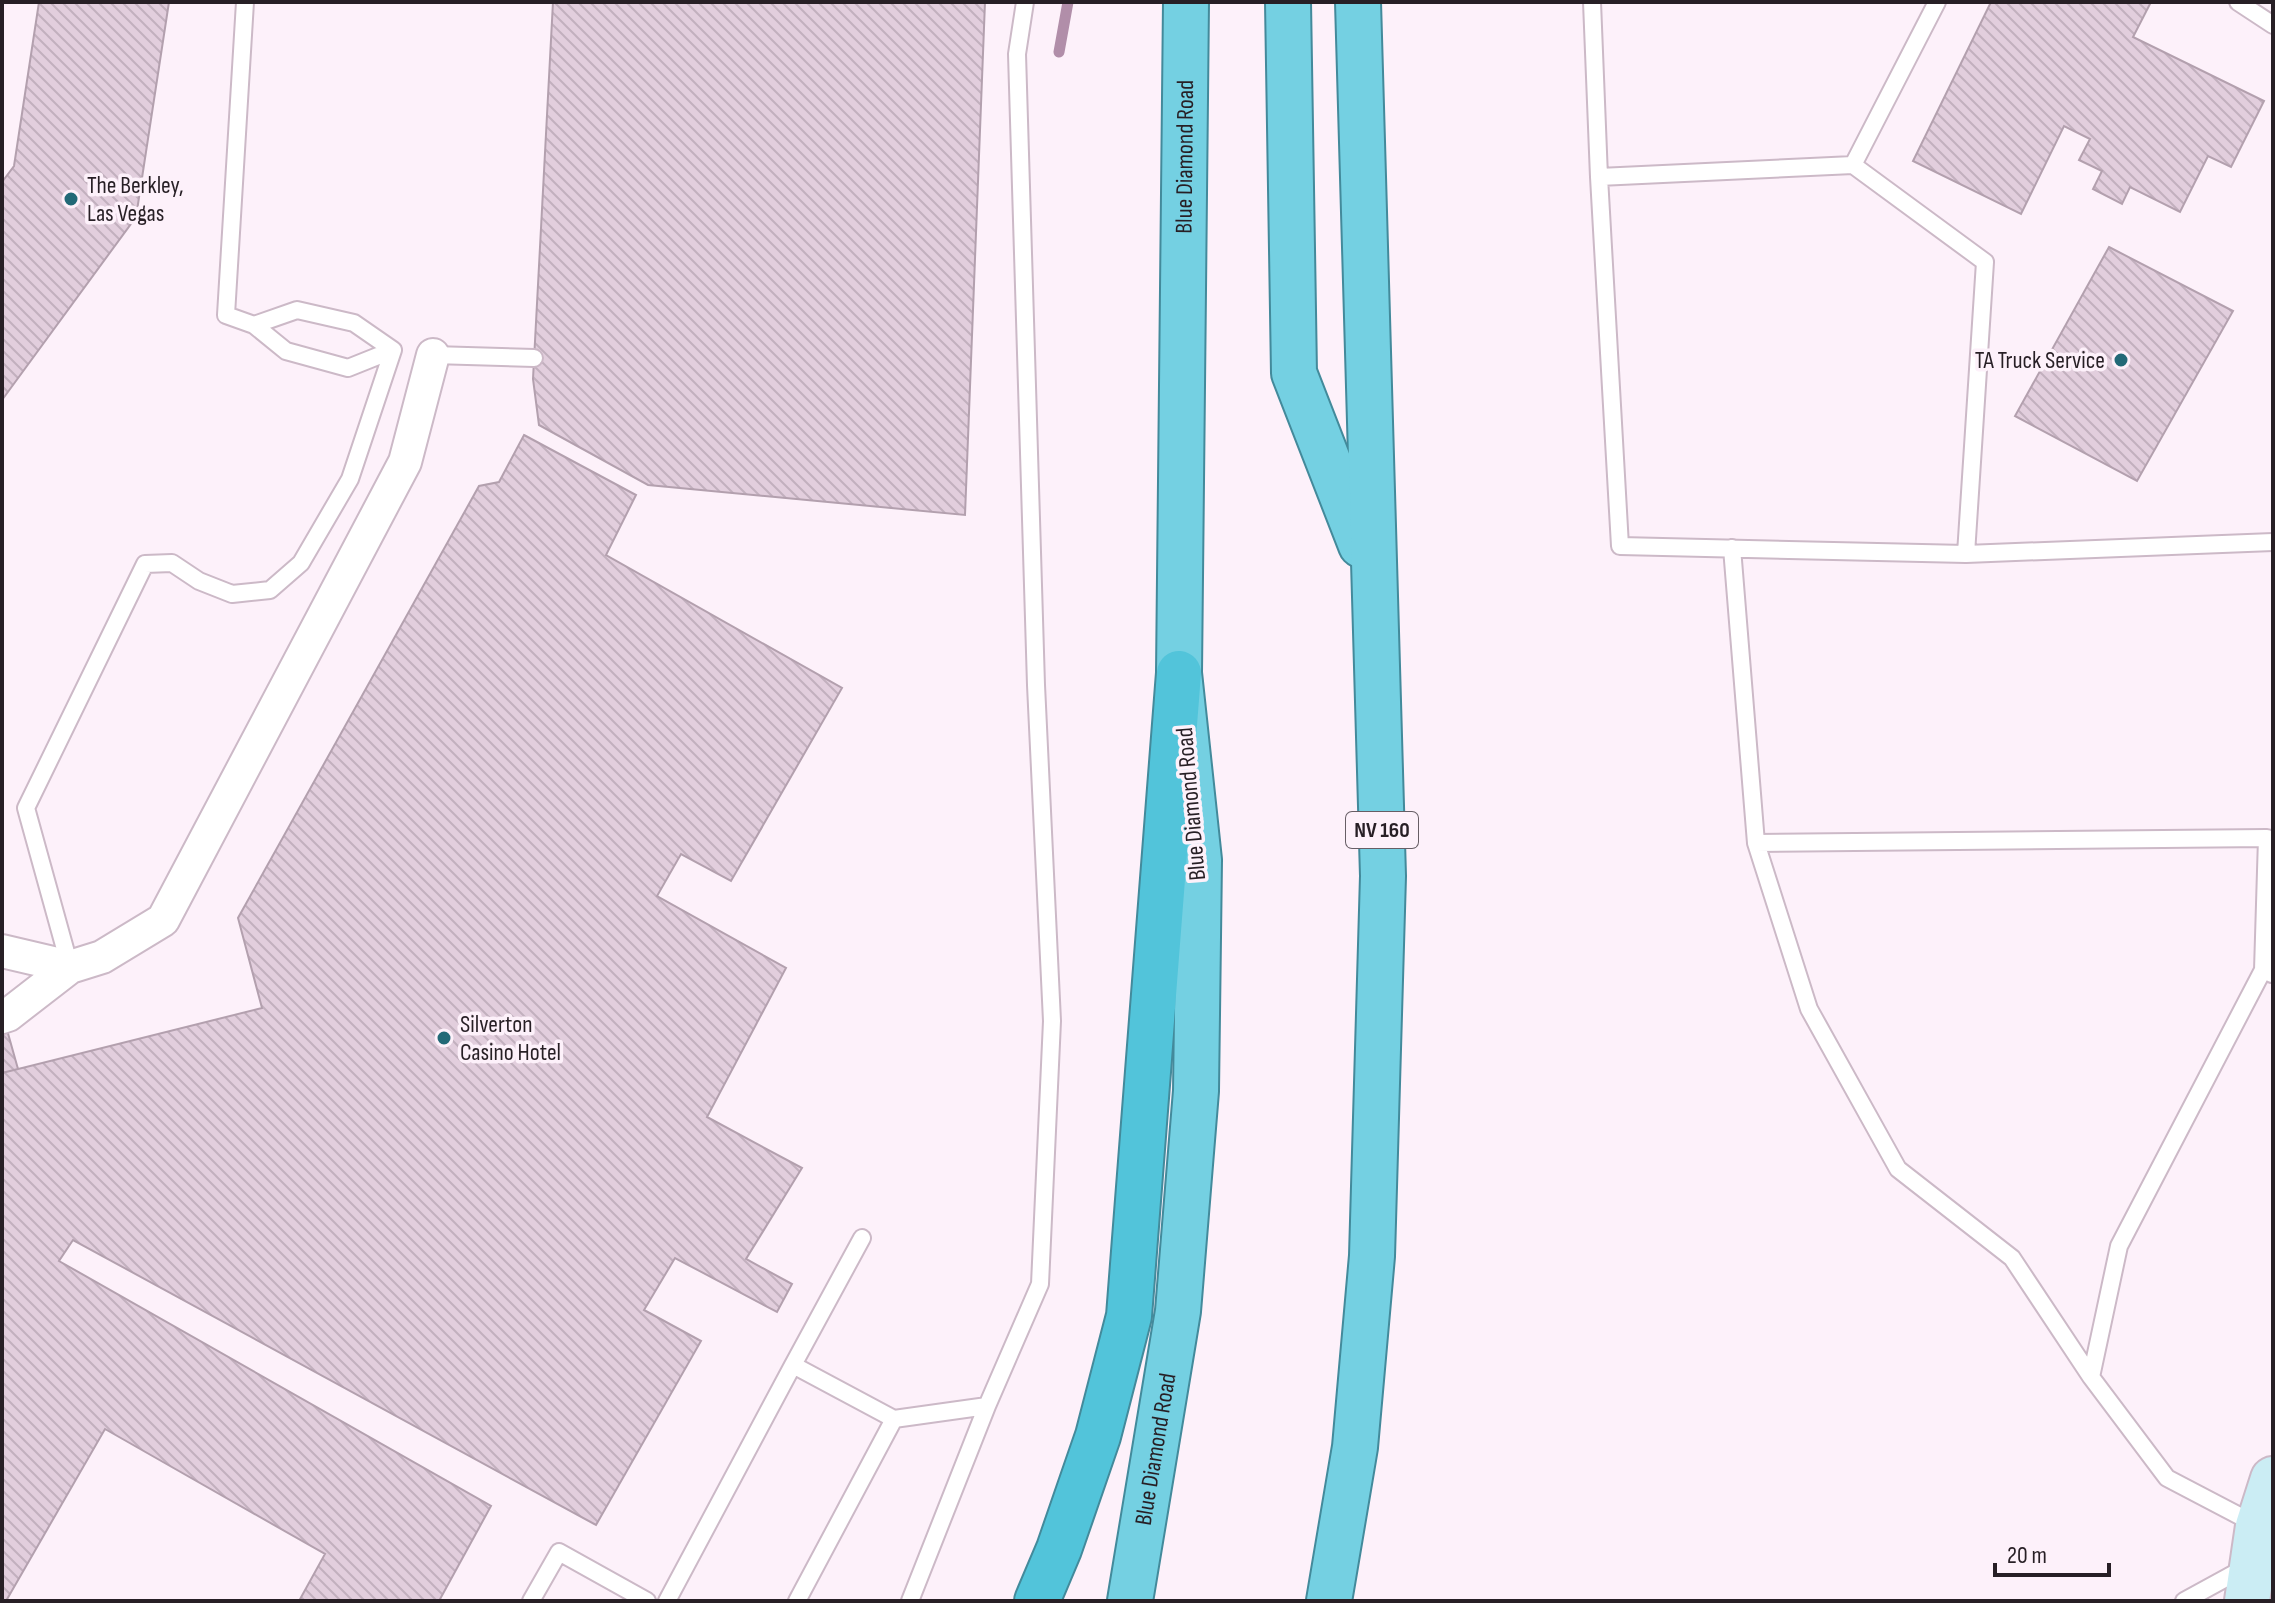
<svg xmlns="http://www.w3.org/2000/svg" width="2275" height="1603" viewBox="0 0 2275 1603" font-family="'Sofia Sans Condensed',sans-serif">
	<defs>
		<pattern id="building-back-hatch" width="6" height="6" patternUnits="userSpaceOnUse" patternTransform="scale(2)"><rect width="6" height="6" fill="#e2cedd"/><path d="M-1 5l2 2M0 0l6 6M5-1l2 2" fill="none" stroke="#c2b0be"/></pattern>
	</defs>
	<rect width="100%" height="100%" fill="#fdf1fa"/>
	<g fill="none" stroke-linecap="round" stroke-linejoin="round">
		<!-- stream -->
		<path stroke="#b18ea9" stroke-width="11" d="M 1059,52 L 1068,2"/>
	</g>
	<!-- building -->
	<path fill="url(#building-back-hatch)" stroke="#b3a0ae" stroke-width="2" d="M 39,2 L 169,2 L 136,217 L 2,400 L 2,182 L 14,166 Z
		M 553,2 L 985,2 L 965,515 L 648,485 L 539,425 L 533,379 Z
		M 1991,2 L 2151,2 L 2133,37 L 2264,101 L 2231,167 L 2208,156 L 2180,212 L 2130,187 L 2122,204 L 2093,189 L 2102,171 L 2079,160 L 2090,139 L 2064,126 L 2021,214 L 1913,161 Z
		M 2109,247 L 2233,311 L 2137,481 L 2015,416 Z
		M 524,435 L 636,495 L 606,555 L 842,688 L 731,881 L 681,854 L 657,896 L 786,968 L 707,1117 L 802,1168 L 746,1259 L 792,1284 L 777,1312 L 675,1258 L 644,1310 L 701,1341 L 596,1525 L 73,1240 L 59,1261 L 491,1506 L 439,1601 L 299,1601 L 325,1554 L 105,1429 L 6,1601 L 2,1601 L 2,1073 L 262,1008 L 238,918 L 479,486 L 499,482 Z
		M 2,1012 L 18,1069 L 2,1073 Z"/>
	<g fill="none" stroke-linecap="round" stroke-linejoin="round">
		<!-- service casing -->
		<g stroke="#ccb9c7" stroke-width="20">
			<path id="service" d="M 245,2 L 226,315 L 254,325 L 286,351 L 348,368 L 393,350
				M 1592,2 L 1599,177 L 1853,165 L 1985,262 L 1966,554 L 2273,542
				M 2238,2 L 2273,25
				M 1853,165 L 1937,2
				M 1599,177 L 1620,546 L 1966,554
				M 254,325 L 297,310 L 354,323 L 393,350
				M 433,355 L 534,358
				M 1732,548 L 1756,843 L 1809,1009 L 1898,1169 L 2012,1258 L 2091,1377 L 2167,1478 L 2255,1524
				M 1756,843 L 2267,838 L 2263,970
				M 70,967 L 26,808 L 145,564 L 172,563 L 199,581 L 232,594 L 270,590 L 301,563 L 350,479 L 393,350
				M 793,1365 L 862,1238
				M 2091,1377 L 2119,1246 L 2263,970 L 2272,974
				M 531,1601 L 559,1552 L 647,1601
				M 667,1601 L 793,1365 L 894,1419
				M 797,1601 L 894,1419 L 987,1406
				M 910,1601 L 987,1406 L 1040,1284 L 1052,1021 L 1036,685 L 1017,54 L 1025,2
				M 2184,1601 L 2248,1566"/>
		</g>
		<!-- minor casing -->
		<g stroke="#ccb9c7" stroke-width="36">
			<path id="minor" d="M 2,951 L 70,967
				M 2,1017 L 8,1015 L 70,967 L 102,957 L 163,920 L 405,462 L 433,355"/>
		</g>
		<!-- secondary casing -->
		<g stroke="#ccb9c7" stroke-width="48">
			<path id="secondary" d="M 2247,1601 L 2258,1526 L 2273,1479"/>
		</g>
		<!-- trunk casing -->
		<g stroke="#438a9b" stroke-width="48">
			<g id="trunk">
				<path d="M 1288,2 L 1294,373 L 1361,545"/>
				<path id="s1" d="M 1130,1601 L 1178,1311 L 1196,1091 L 1199,860 L 1179,673 L 1186,2"/>
				<path d="M 1329,1601 L 1355,1447 L 1372,1256 L 1383,876 L 1358,2"/>
			</g>
		</g>
		<!-- motorway casing -->
		<g stroke="#438a9b" stroke-width="48">
			<path id="motorway" d="M 1037,1601 L 1059,1549 L 1098,1436 L 1129,1316 L 1179,673"/>
		</g>
		<!-- service -->
		<use href="#service" stroke="#fff" stroke-width="16"/>
		<!-- minor -->
		<use href="#minor" stroke="#fff" stroke-width="32"/>
		<!-- secondary -->
		<use href="#secondary" stroke="#cbedf4" stroke-width="44"/>
		<!-- trunk -->
		<use href="#trunk" stroke="#74d0e2" stroke-width="44"/>
		<!-- motorway -->
		<use href="#motorway" stroke="#52c4da" stroke-width="44"/>
	</g>
	<!-- markers -->
	<g fill="#226977" stroke="#fdf1fa" stroke-width="3">
		<circle cx="71" cy="199" r="8"/>
		<circle cx="2121" cy="360" r="8"/>
		<circle cx="444" cy="1038" r="8"/>
	</g>
	<g text-anchor="middle" dominant-baseline="central" stroke-width="7" stroke-linejoin="round" paint-order="stroke">
		<!-- shield labels -->
		<rect fill="#fdf1fa" stroke="#675e65" stroke-width="2" x="1346" y="812" width="72" height="36" rx="6"/>
		<g font-size="22" font-weight="bold" fill="#271f25">
			<text x="1382" y="830">NV 160</text>
		</g>
		<!-- street labels -->
		<g font-size="24" fill="#271f25" stroke="#fdf1fa">
			<text stroke="none"><textPath href="#s1" startOffset="1450">Blue Diamond Road</textPath></text>
			<text transform="translate(1191 804) rotate(-95)">Blue Diamond Road</text>
			<text stroke="none"><textPath href="#s1" startOffset="154">Blue Diamond Road</textPath></text>
		</g>
		<!-- poi labels -->
		<g font-size="24" fill="#271f25" stroke="#fdf1fa" text-anchor="start">
			<text x="87" y="185">The Berkley,<tspan x="87" dy="28">Las Vegas</tspan></text>
			<text x="2105" y="360" text-anchor="end">TA Truck Service</text>
			<text x="460" y="1024">Silverton<tspan x="460" dy="28">Casino Hotel</tspan></text>
		</g>
	</g>
	<!-- border -->
	<rect width="2275" height="1603" fill="none" stroke="#271f25" stroke-width="8"/>
	<!-- scale -->
	<path d="M1995 1563v12h114v-12" fill="none" stroke="#271f25" stroke-width="4"/>
	<text x="2007" y="1563" font-size="24" fill="#271f25" stroke="#fdf1fa" stroke-width="6" paint-order="stroke">20 m</text>
</svg>
